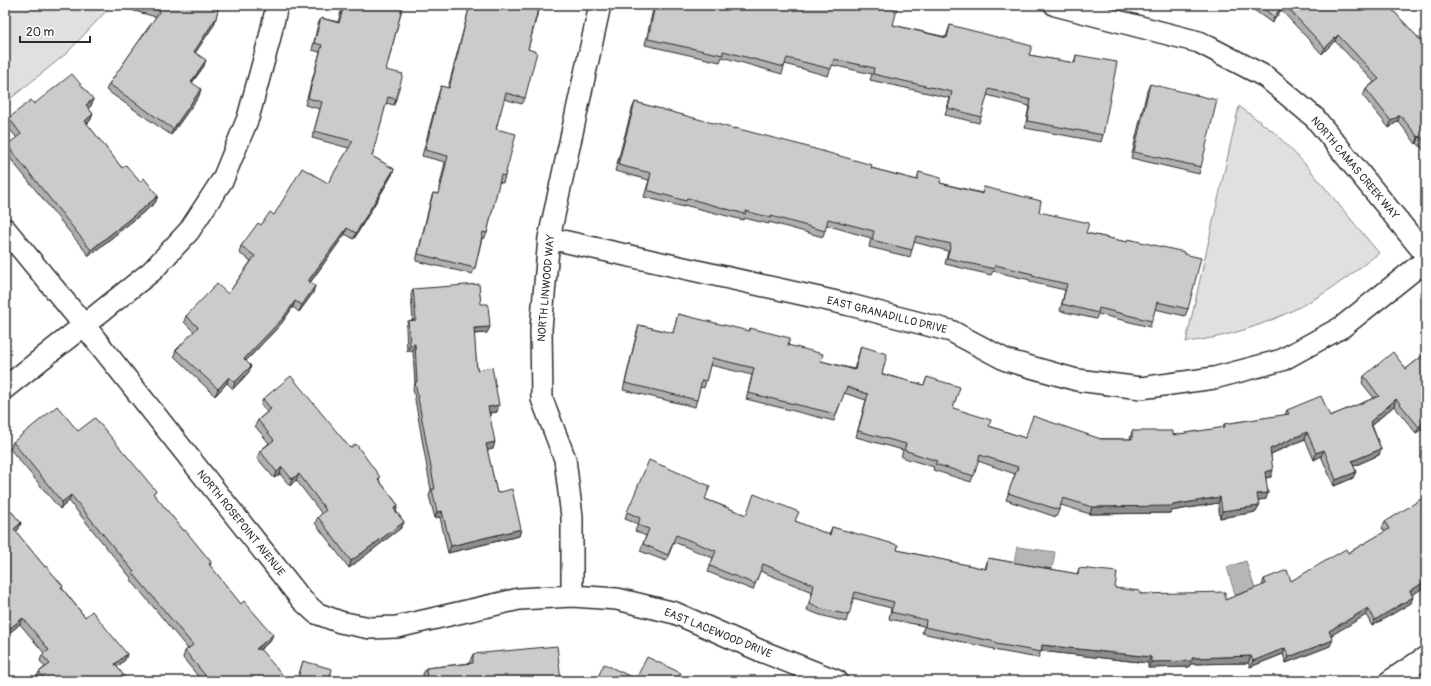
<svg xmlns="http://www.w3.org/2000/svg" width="1431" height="686" viewBox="0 0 1431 686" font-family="Pangolin,sans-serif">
	<rect width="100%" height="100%" fill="#fff"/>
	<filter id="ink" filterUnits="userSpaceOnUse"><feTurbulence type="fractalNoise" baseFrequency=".025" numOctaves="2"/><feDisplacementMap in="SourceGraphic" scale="8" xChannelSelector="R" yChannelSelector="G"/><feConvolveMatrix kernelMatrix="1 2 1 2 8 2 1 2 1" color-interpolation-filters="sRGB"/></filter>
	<g filter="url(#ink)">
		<!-- green -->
		<path fill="#e0e0e0" stroke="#868686" d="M 5,5 L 109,5 L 108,9 L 67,53 L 5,103 Z
			M 1239,106 L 1275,133 L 1306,165 L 1379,253 C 1364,264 1350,276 1335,286 C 1290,316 1240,336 1186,342 Z"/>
		<!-- water -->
		<path fill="#b6b6b6" stroke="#7e7e7e" d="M 1017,547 L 1055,552 L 1052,569 L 1014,563 Z
			M 1246,561 L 1255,589 L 1235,595 L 1227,567 Z"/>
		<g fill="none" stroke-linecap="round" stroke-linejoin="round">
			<!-- street casing -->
			<g stroke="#2b2b2b" stroke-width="24">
				<path id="street" d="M 1055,5 L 1199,42 L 1266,77 L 1315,118 L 1426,255
					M 5,229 L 84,325 L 302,600 L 316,613 L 340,622 L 370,628 L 397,627 L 519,599 L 572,596 L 617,599 L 675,613 L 761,651 L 837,681
					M 549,238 L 846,304 L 951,331 L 1006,360 L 1077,380 L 1141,388 L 1214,378 L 1282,360 L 1342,327 L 1426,260
					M 5,388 L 152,271 L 189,231 L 223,179 L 248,118 L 269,41 L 277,5
					M 572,596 L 572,517 L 565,459 L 542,399 L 541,329 L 549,238 L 600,5
					M 1390,681 L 1426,657"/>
			</g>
			<!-- street -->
			<use href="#street" stroke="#fff" stroke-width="21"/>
		</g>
		<!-- wall -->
		<path fill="#afafaf" stroke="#2b2b2b" d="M 124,5 L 219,5 L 214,25 L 195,52 L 204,66 L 192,83 L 199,96 L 171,135 L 106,90 L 109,84 L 156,17 L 124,8 Z
			M 343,5 L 403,5 L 386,70 L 396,99 L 394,105 L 386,103 L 372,156 L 394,169 L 392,175 L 354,239 L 345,234 L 310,283 L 313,293 L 299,312 L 293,307 L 281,324 L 246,361 L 249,372 L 233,389 L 227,383 L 215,396 L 174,356 L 176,350 L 194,332 L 184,322 L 186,316 L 228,294 L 251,261 L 239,253 L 241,246 L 261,225 L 274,215 L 328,183 L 349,148 L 312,138 L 320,109 L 305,105 L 320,52 L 312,50 L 318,24 L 321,18 L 338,22 Z
			M 470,5 L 480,6 L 480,5 L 542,5 L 539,12 L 538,12 L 528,49 L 525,98 L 522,104 L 504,99 L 496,129 L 505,176 L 503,183 L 499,182 L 487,233 L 484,239 L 482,238 L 475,268 L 472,274 L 416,261 L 431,199 L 433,193 L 438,194 L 445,162 L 422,156 L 439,92 L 441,86 L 448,88 Z
			M 654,5 L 855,5 L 858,6 L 858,5 L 879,5 L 893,25 L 946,37 L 950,25 L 1029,55 L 1074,63 L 1076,55 L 1103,135 L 1101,142 L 1025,128 L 1029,106 L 987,95 L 979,123 L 945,115 L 950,98 L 870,80 L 872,74 L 832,65 L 828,76 L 785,64 L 782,74 L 722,57 L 720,62 L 645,45 Z
			M 1247,5 L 1388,5 L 1423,43 L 1426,41 L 1426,153 L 1417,143 L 1416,144 L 1398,121 L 1389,128 L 1363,96 L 1366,89 L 1374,82 L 1335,41 L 1322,54 L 1281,10 L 1272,23 Z
			M 1150,84 L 1201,167 L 1199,174 L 1131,158 L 1147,91 Z
			M 93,99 L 91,106 L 88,108 L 93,114 L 90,121 L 87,124 L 122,168 L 158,196 L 155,203 L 89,256 L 5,152 L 7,145 L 17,138 L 6,125 L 9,118 L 34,104 Z
			M 635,102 L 871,168 L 917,180 L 919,172 L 940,183 L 982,193 L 984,187 L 1039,212 L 1086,233 L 1126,242 L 1128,239 L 1184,254 L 1188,309 L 1185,316 L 1155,309 L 1150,327 L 1098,314 L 1096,319 L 1060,311 L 1065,290 L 1030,282 L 1030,280 L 993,271 L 991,275 L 945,264 L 948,251 L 914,242 L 910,257 L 869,247 L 871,238 L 826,225 L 823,237 L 769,222 L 769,224 L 744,218 L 743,220 L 684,205 L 684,207 L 644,197 L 649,180 L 615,171 L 632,109 Z
			M 413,289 L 481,304 L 487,333 L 474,334 L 477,370 L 497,412 L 490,413 L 493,449 L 487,450 L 497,493 L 521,529 L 519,536 L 448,553 L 440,517 L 435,518 L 429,496 L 431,490 L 413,388 L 415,384 L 413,351 L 407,351 L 406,327 L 408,321 L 413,320 L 411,295 Z
			M 678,314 L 788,345 L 821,361 L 854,369 L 861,346 L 882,374 L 924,385 L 927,377 L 953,408 L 989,426 L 1025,438 L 1130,439 L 1132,431 L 1173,435 L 1223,428 L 1224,424 L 1285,415 L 1287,410 L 1330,416 L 1374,398 L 1362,383 L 1364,376 L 1406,369 L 1426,353 L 1426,434 L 1422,429 L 1416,433 L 1394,406 L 1372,425 L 1381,449 L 1379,455 L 1354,466 L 1353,478 L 1334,486 L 1321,456 L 1314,460 L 1305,439 L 1271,454 L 1271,477 L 1266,478 L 1266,499 L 1258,500 L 1259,506 L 1256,512 L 1220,518 L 1218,503 L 1171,511 L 1170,513 L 1090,514 L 1061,505 L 1056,517 L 1006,500 L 1015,474 L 978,461 L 971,482 L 933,470 L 934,467 L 901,457 L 903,450 L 856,437 L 866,400 L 844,393 L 834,421 L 746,399 L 752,375 L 710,365 L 706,381 L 704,388 L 700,387 L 695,407 L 623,390 L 637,332 L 639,325 L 673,333 Z
			M 263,399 L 350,448 L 380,477 L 379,480 L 398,505 L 396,511 L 404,522 L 401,528 L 349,568 L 315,523 L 318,517 L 322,514 L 296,480 L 290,486 L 280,474 L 274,478 L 257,458 L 260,451 L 269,443 L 255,426 L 258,420 L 267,412 L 261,405 Z
			M 78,431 L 154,495 L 184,531 L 211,562 L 210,566 L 270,641 L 260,650 L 285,681 L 202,681 L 183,658 L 185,651 L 188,649 L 131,580 L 131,578 L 69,501 L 60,509 L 10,449 L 13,442 Z
			M 705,499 L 746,515 L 795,521 L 829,535 L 832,527 L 897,550 L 985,569 L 988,558 L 1077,574 L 1079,568 L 1115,588 L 1140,594 L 1225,600 L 1262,586 L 1264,579 L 1291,581 L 1348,553 L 1385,532 L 1382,528 L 1385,522 L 1426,586 L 1412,595 L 1411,603 L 1372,626 L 1366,615 L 1331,635 L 1330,646 L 1286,663 L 1283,654 L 1250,667 L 1248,663 L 1190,664 L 1189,667 L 1148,668 L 1148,663 L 1041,651 L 1038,658 L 993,650 L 994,649 L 922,633 L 924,626 L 889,619 L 891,608 L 853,598 L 846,622 L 820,615 L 807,610 L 812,592 L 760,571 L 753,590 L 708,572 L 713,558 L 674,542 L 666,561 L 640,551 L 646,536 L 635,531 L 638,524 L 625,519 L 627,512 Z
			M 5,504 L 21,523 L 18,530 L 16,532 L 45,567 L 63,586 L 62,588 L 85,617 L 127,654 L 125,660 L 117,667 L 128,681 L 38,681 L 36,679 L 39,672 L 45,667 L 40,661 L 42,655 L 44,653 L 20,624 L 5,637 Z
			M 473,654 L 561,681 L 424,681 L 423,674 L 426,668 L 470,663 L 470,661 Z
			M 303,661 L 329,681 L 297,681 Z"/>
		<!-- shaded-wall -->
		<path fill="#8e8e8e" stroke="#2b2b2b" d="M 1283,5 L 1281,10 L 1272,23 L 1274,17 Z
			M 216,18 L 214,25 L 192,58 L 194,52 Z
			M 1338,35 L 1335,41 L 1322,54 L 1325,48 Z
			M 206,60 L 204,66 L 188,88 L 191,82 Z
			M 201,89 L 199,96 L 171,135 L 173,129 Z
			M 93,99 L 91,106 L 83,112 L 86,105 Z
			M 93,114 L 90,121 L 82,127 L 85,121 Z
			M 1400,115 L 1398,121 L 1389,128 L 1391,121 Z
			M 1420,136 L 1417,143 L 1416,144 L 1418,137 Z
			M 394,169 L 392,175 L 354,239 L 356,233 Z
			M 158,196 L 155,203 L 89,256 L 91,250 Z
			M 347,228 L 345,234 L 306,288 L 308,281 Z
			M 315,286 L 313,293 L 299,312 L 302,305 Z
			M 295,301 L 293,307 L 281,324 L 242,365 L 244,359 Z
			M 490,327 L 487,333 L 471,334 L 474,328 Z
			M 415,344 L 413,351 L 407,351 L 410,345 Z
			M 251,366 L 249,372 L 233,389 L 235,382 Z
			M 229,377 L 227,383 L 215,396 L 218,389 Z
			M 1396,399 L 1394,406 L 1368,428 L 1370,422 Z
			M 499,405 L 497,412 L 486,413 L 488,407 Z
			M 1424,422 L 1422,429 L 1416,433 L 1419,427 Z
			M 1307,432 L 1305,439 L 1268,455 L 1270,449 Z
			M 495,442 L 493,449 L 483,451 L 486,444 Z
			M 1381,449 L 1379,455 L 1349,468 L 1352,461 Z
			M 1324,450 L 1321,456 L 1314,460 L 1316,453 Z
			M 282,467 L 280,474 L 274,478 L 277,472 Z
			M 1273,470 L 1271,477 L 1263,478 L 1265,472 Z
			M 1356,472 L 1353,478 L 1334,486 L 1336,480 Z
			M 299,474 L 296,480 L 290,486 L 292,479 Z
			M 1268,493 L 1266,499 L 1255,501 L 1257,494 Z
			M 71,495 L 69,501 L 60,509 L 62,502 Z
			M 1220,497 L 1218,503 L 1171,511 L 1170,513 L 1090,514 L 1092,507 L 1173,505 Z
			M 398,505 L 396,512 L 394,509 Z
			M 1259,506 L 1256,512 L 1220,518 L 1222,511 Z
			M 442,511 L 440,517 L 435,518 L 437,512 Z
			M 404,522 L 401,528 L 349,568 L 351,561 Z
			M 21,523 L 18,530 L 11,535 L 14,529 Z
			M 521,529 L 519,536 L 448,553 L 451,546 Z
			M 1426,581 L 1426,586 L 1408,598 L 1410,591 Z
			M 1413,597 L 1411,603 L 1372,626 L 1375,620 Z
			M 1368,608 L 1366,615 L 1327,638 L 1329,631 Z
			M 23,618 L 20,624 L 5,637 L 5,632 Z
			M 273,635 L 270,641 L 253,655 L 256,649 Z
			M 1333,640 L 1330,646 L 1286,663 L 1289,657 Z
			M 1042,645 L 1151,657 L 1148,663 L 1040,651 Z
			M 1285,648 L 1283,654 L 1250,667 L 1253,661 Z
			M 127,654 L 125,660 L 112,671 L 115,664 Z
			M 1251,656 L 1248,663 L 1190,664 L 1189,667 L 1148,668 L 1151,662 L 1192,658 Z"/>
		<!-- building -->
		<path fill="#cbcbcb" stroke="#2b2b2b" d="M 138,5 L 219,5 L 216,18 L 194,52 L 206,60 L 191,82 L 201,89 L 173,129 L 109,84 L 160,11 Z
			M 344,5 L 403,5 L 386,70 L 403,74 L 396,99 L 388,97 L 372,156 L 394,169 L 356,233 L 347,228 L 308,281 L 315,286 L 302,305 L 295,301 L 283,318 L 244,359 L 251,366 L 235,382 L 229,377 L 218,389 L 176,350 L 198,327 L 186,316 L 217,284 L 228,294 L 255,256 L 241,246 L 258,223 L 261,225 L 270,212 L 274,215 L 302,168 L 328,183 L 353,141 L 314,131 L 322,102 L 308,98 L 322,45 L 314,43 L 321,18 L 339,23 Z
			M 470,5 L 477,5 L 481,6 L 481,5 L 542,5 L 542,6 L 539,5 L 528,49 L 537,52 L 525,98 L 506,93 L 496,129 L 516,134 L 505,176 L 501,175 L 487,233 L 483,232 L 475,268 L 418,254 L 433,193 L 439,194 L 448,156 L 425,150 L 441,86 L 449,88 Z
			M 655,5 L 855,5 L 859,6 L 859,5 L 879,5 L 897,9 L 893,25 L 947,38 L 950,25 L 1032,46 L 1029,55 L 1075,63 L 1076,55 L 1117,62 L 1103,135 L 1027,121 L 1031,100 L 989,89 L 981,117 L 948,108 L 952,92 L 873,74 L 874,68 L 834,59 L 831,69 L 787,58 L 784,67 L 723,51 L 723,55 L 648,39 Z
			M 1259,5 L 1283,5 L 1274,17 Z
			M 1285,5 L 1388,5 L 1423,43 L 1426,41 L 1426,144 L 1420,136 L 1418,137 L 1400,115 L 1391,121 L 1366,89 L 1379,79 L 1338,35 L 1325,48 Z
			M 72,74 L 93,99 L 86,105 L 93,114 L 85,121 L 122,168 L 126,165 L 140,182 L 144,178 L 158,196 L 91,250 L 7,145 L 21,134 L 9,118 L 31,100 L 34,104 Z
			M 1150,84 L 1217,100 L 1201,167 L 1134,152 Z
			M 635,102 L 735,129 L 735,128 L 797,144 L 872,165 L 871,168 L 917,180 L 919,172 L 941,178 L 940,183 L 983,194 L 984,187 L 1041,201 L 1039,212 L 1089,223 L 1086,233 L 1127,242 L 1128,239 L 1184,252 L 1184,254 L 1201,258 L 1188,309 L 1157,302 L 1152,321 L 1099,308 L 1098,313 L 1062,304 L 1067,284 L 1032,276 L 1033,274 L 995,265 L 994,269 L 947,258 L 951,244 L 916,236 L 912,250 L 872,240 L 874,231 L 828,219 L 825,231 L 771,216 L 771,218 L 746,211 L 745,214 L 687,198 L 686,201 L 647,190 L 651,173 L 618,165 Z
			M 479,284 L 481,304 L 488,304 L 490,327 L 474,328 L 477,370 L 492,367 L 499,405 L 488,407 L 495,442 L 486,444 L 497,493 L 512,489 L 521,529 L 451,546 L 442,511 L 437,512 L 432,489 L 435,489 L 415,382 L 417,382 L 415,344 L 410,345 L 408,321 L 416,320 L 413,289 Z
			M 678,314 L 749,331 L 750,328 L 790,338 L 788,345 L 823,354 L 821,361 L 855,370 L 861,346 L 887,354 L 882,374 L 924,385 L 927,377 L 960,387 L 953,408 L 991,420 L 989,426 L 1025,438 L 1033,416 L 1101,439 L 1132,439 L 1132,431 L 1173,431 L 1173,435 L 1225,427 L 1224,424 L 1289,414 L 1287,410 L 1321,396 L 1330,416 L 1379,396 L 1364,376 L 1393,352 L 1406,369 L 1426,353 L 1426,424 L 1424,422 L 1419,427 L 1396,399 L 1370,422 L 1381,449 L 1352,461 L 1356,472 L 1336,480 L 1324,450 L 1316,453 L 1307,432 L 1270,449 L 1273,470 L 1265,472 L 1268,493 L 1257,494 L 1259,506 L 1222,511 L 1220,497 L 1173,505 L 1173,506 L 1092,507 L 1063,498 L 1059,510 L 1008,493 L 1018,467 L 980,455 L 974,476 L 935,464 L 937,461 L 904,450 L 906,444 L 858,431 L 868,394 L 847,387 L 836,414 L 748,393 L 754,368 L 712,358 L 706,381 L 702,380 L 697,400 L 625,383 L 639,325 L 673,333 Z
			M 291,376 L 350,448 L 356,444 L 380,477 L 378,479 L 398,505 L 394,509 L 404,522 L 351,561 L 318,517 L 326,510 L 299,474 L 292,479 L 282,467 L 277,472 L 260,451 L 274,440 L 258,420 L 271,409 L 263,399 Z
			M 57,406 L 78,431 L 95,418 L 132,462 L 156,491 L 153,493 L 184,531 L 185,530 L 211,562 L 209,564 L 241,604 L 244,601 L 273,635 L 256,649 L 261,650 L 286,679 L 283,681 L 210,681 L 185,651 L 193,645 L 133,573 L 134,572 L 71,495 L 62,502 L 13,442 Z
			M 649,460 L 710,486 L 705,499 L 746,515 L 754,494 L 799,512 L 795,521 L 830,535 L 832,527 L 898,545 L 897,550 L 986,569 L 988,558 L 1078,574 L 1079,568 L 1117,572 L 1115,588 L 1140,591 L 1140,594 L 1225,592 L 1225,600 L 1266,584 L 1264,579 L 1287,570 L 1291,581 L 1346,549 L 1348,553 L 1389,529 L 1385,522 L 1426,496 L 1426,581 L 1410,591 L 1413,597 L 1375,620 L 1368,608 L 1329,631 L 1333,640 L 1289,657 L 1285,648 L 1253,661 L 1251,656 L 1192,658 L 1192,661 L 1151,662 L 1151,657 L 1042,645 L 1041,652 L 996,644 L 996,642 L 925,627 L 926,620 L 891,612 L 894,602 L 855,592 L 849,615 L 822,609 L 810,603 L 814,585 L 763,564 L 755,584 L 710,566 L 716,551 L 676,535 L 668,555 L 643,544 L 649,529 L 638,525 L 640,518 L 627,512 Z
			M 5,504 L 21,523 L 14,529 L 45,567 L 46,566 L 63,586 L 61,587 L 85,617 L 92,611 L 127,654 L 115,664 L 128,681 L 46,681 L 39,672 L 50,664 L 42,655 L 49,650 L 23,618 L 5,632 Z
			M 557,646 L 561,681 L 427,681 L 426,668 L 473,663 L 473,654 Z
			M 647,657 L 681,673 L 677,681 L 596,681 L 604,664 L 636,679 Z
			M 303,661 L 332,669 L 329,681 L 297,681 Z"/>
	</g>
	<g text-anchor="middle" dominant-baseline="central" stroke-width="3" stroke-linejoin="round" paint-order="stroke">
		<!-- street labels -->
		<g font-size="11" fill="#2b2b2b" stroke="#fff">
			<text transform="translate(1355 168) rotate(50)">NORTH CAMAS CREEK WAY</text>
			<text transform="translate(546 288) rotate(-85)">NORTH LINWOOD WAY</text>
			<text transform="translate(887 315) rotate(14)">EAST GRANADILLO DRIVE</text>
			<text transform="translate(241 523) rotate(51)">NORTH ROSEPOINT AVENUE</text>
			<text transform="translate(718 633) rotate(22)">EAST LACEWOOD DRIVE</text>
		</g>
	</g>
	<!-- margin -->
	<rect width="1431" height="686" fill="none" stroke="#fff" stroke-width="20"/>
	<rect x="10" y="10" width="1411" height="666" fill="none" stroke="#2b2b2b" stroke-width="1.5" filter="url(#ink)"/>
	<!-- scale -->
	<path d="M20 36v6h70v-6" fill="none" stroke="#2b2b2b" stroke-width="2"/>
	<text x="26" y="36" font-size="12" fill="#2b2b2b" stroke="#ffffff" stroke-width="3" paint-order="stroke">20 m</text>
</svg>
